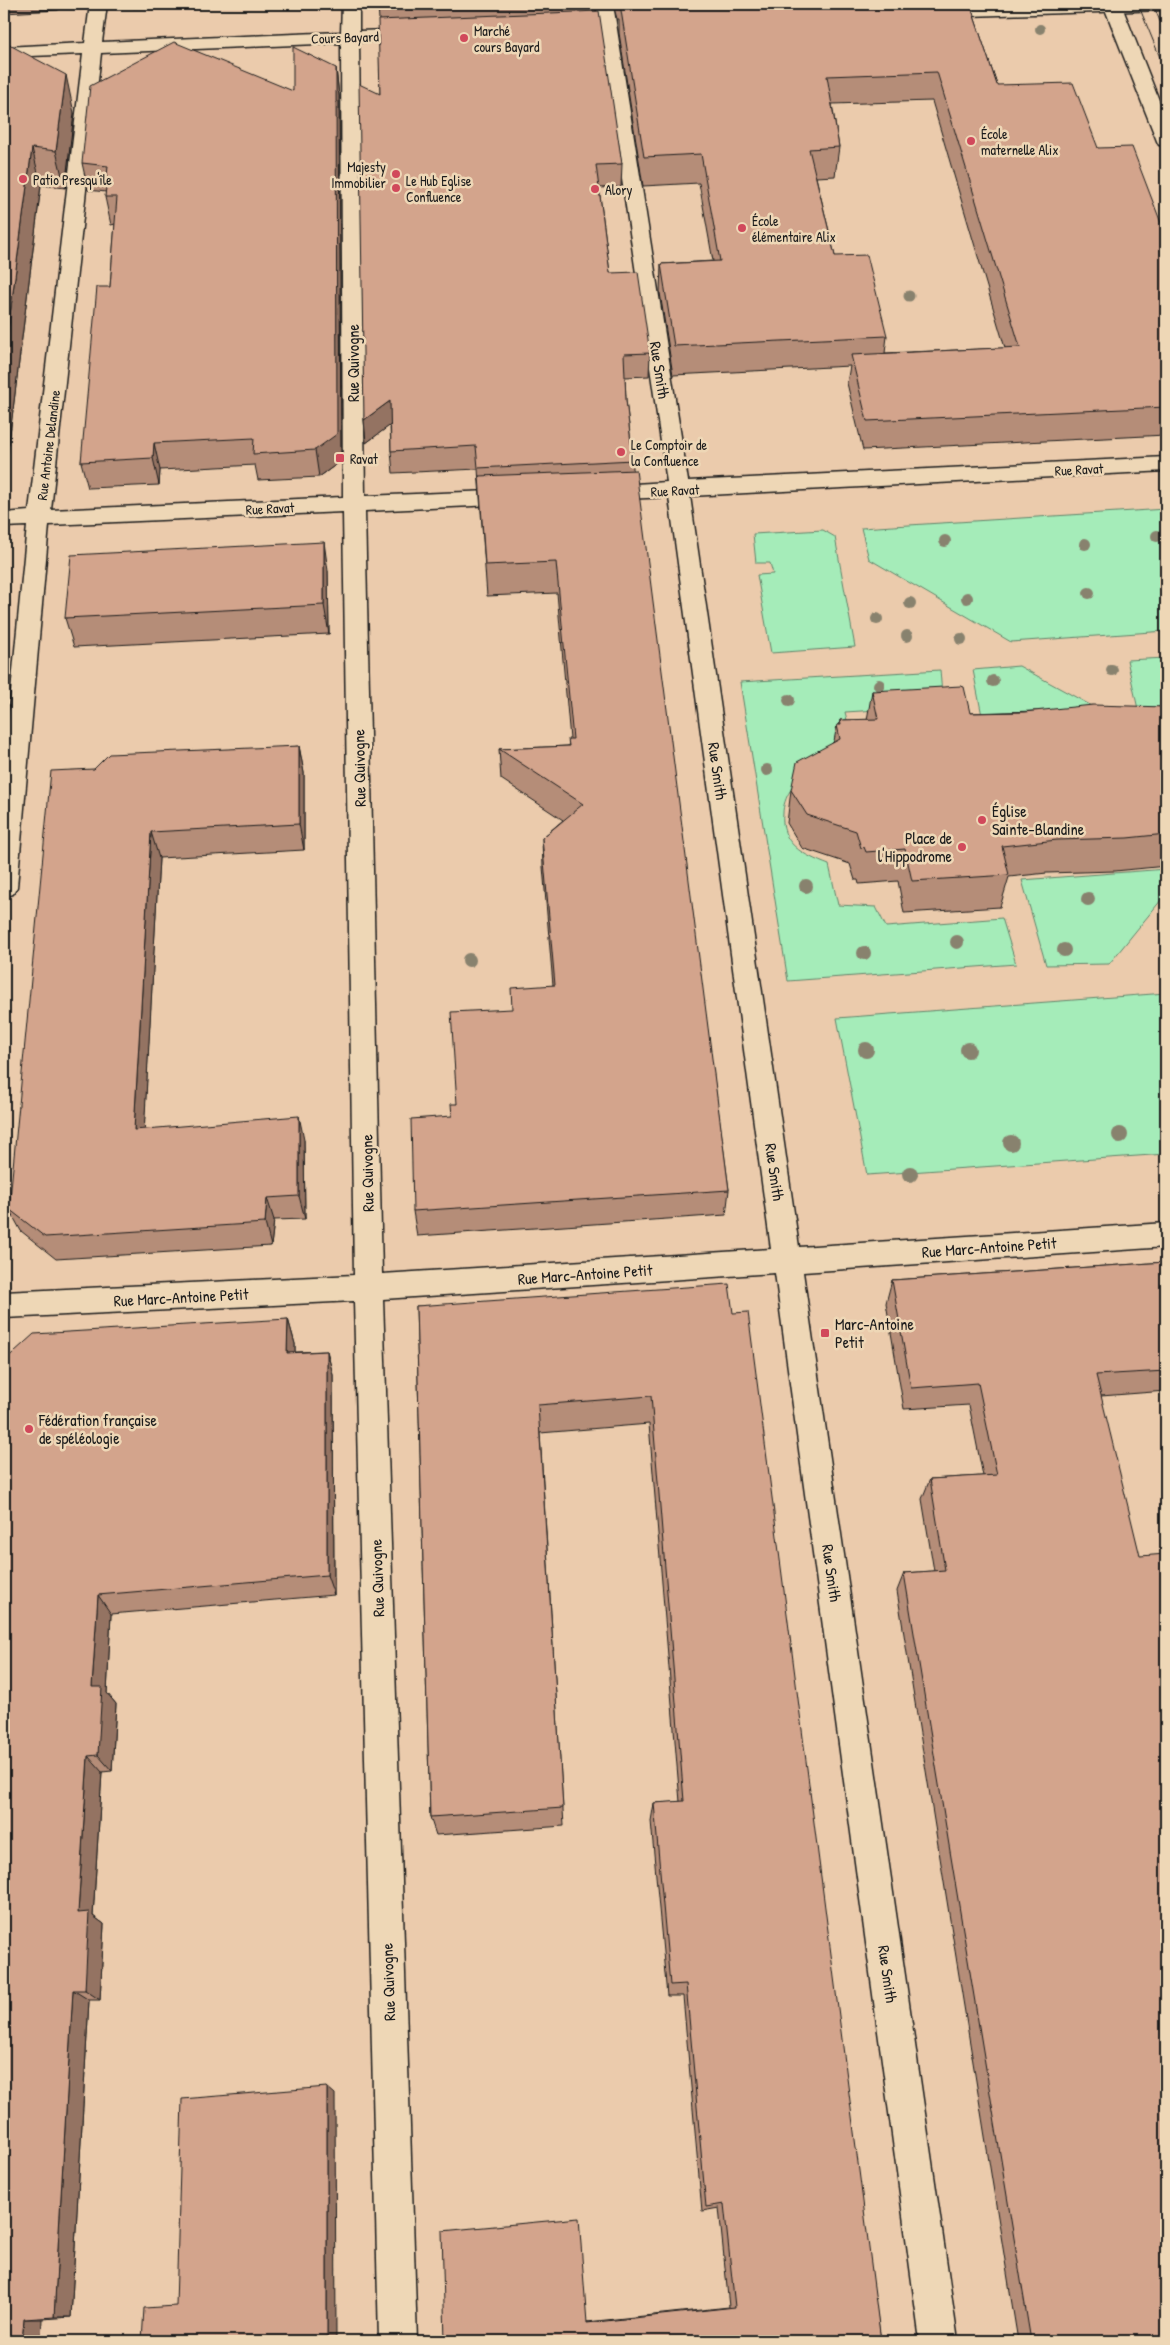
<svg xmlns="http://www.w3.org/2000/svg" width="1170" height="2345" viewBox="0 0 1170 2345" font-family="'Patrick Hand',sans-serif">
	<rect width="100%" height="100%" fill="#ebcbac"/>
	<filter id="ink" filterUnits="userSpaceOnUse"><feTurbulence type="fractalNoise" baseFrequency=".02" numOctaves="2"/><feDisplacementMap in="SourceGraphic" scale="10" xChannelSelector="R" yChannelSelector="G"/><feConvolveMatrix kernelMatrix="1 2 1 2 8 2 1 2 1" color-interpolation-filters="sRGB"/></filter>
	<g filter="url(#ink)">
		<!-- green -->
		<path fill="#a5ecb9" stroke="#60846a" d="M 1166,509 L 1166,631 L 1011,642 L 869,559 L 861,528 Z
			M 823,530 L 835,537 L 855,647 L 771,653 L 757,575 L 773,574 L 770,563 L 756,563 L 753,534 Z
			M 1166,658 L 1166,733 L 1140,718 L 1127,660 Z
			M 1019,666 L 1134,729 L 986,736 L 973,670 Z
			M 940,670 L 943,706 L 845,712 L 854,749 C 834,762 805,773 790,791 C 786,797 783,806 783,813 C 780,844 803,855 829,865 L 838,905 L 876,907 L 886,927 L 1002,918 L 1016,964 L 788,981 L 740,682 Z
			M 1166,869 L 1166,894 L 1109,964 L 1046,965 L 1022,880 Z
			M 1166,993 L 1166,1154 L 867,1175 L 837,1018 Z"/>
		<g fill="none" stroke-linecap="round" stroke-linejoin="round">
			<!-- minor casing -->
			<g stroke="#1c1c1c" stroke-width="3">
				<path id="minor" d="M 90,4 L 107,4 L 102,42 L 341,32 L 342,4 L 359,4 L 359,31 L 415,29 L 421,30 L 424,34 L 421,38 L 415,39 L 359,42 L 365,496 L 517,490 L 525,492 L 528,497 L 525,502 L 517,504 L 365,511 L 382,1274 L 771,1249 L 669,497 L 602,500 L 594,498 L 591,493 L 594,488 L 602,486 L 667,482 L 596,4 L 613,4 L 688,481 L 1166,457 L 1166,471 L 690,496 L 799,1247 L 1166,1223 L 1166,1247 L 803,1272 L 958,2341 L 920,2341 L 775,1273 L 383,1299 L 417,2341 L 379,2341 L 354,1301 L 4,1318 L 4,1292 L 354,1275 L 343,512 L 49,525 L 17,887 L 13,894 L 4,897 L 4,764 L 27,526 L 4,527 L 4,513 L 29,511 L 83,54 L 4,57 L 4,47 L 85,43 ZM 341,43 L 343,497 L 51,510 L 101,53 Z
					M 1035,4 L 1166,4 L 1166,10 L 935,17 L 929,16 L 926,12 L 929,8 L 935,7 Z"/>
			</g>
			<!-- tertiary casing -->
			<g stroke="#1c1c1c" stroke-width="3">
				<path id="tertiary" d="M 1103,4 L 1121,4 L 1166,118 L 1166,146 L 1159,145 L 1157,141 Z"/>
			</g>
			<!-- minor -->
			<use href="#minor" fill="#eed7b6" fill-rule="evenodd"/>
			<!-- tertiary -->
			<use href="#tertiary" fill="#eed7b6" fill-rule="evenodd"/>
			<!-- tram -->
			<path stroke="#1c1c1c" stroke-width="1" d="M 1138,4 L 1166,72
				M 1153,4 L 1166,36"/>
		</g>
		<!-- trees -->
		<g fill="#88826e">
			<circle cx="1040" cy="29" r="5"/>
			<circle cx="909" cy="296" r="5.5"/>
			<circle cx="1157" cy="536" r="6"/>
			<circle cx="945" cy="541" r="6"/>
			<circle cx="1085" cy="544" r="6"/>
			<circle cx="1089" cy="593" r="6"/>
			<circle cx="967" cy="598" r="6"/>
			<circle cx="910" cy="603" r="6"/>
			<circle cx="877" cy="619" r="6"/>
			<circle cx="907" cy="636" r="6"/>
			<circle cx="961" cy="639" r="6"/>
			<circle cx="1112" cy="670" r="6"/>
			<circle cx="993" cy="681" r="6"/>
			<circle cx="879" cy="685" r="6"/>
			<circle cx="789" cy="700" r="6"/>
			<circle cx="767" cy="770" r="6"/>
			<circle cx="806" cy="886" r="7"/>
			<circle cx="1088" cy="899" r="7"/>
			<circle cx="957" cy="942" r="7"/>
			<circle cx="1064" cy="950" r="7"/>
			<circle cx="864" cy="953" r="7"/>
			<circle cx="469" cy="960" r="7"/>
			<circle cx="866" cy="1050" r="8"/>
			<circle cx="968" cy="1050" r="8"/>
			<circle cx="1120" cy="1135" r="8"/>
			<circle cx="1011" cy="1143" r="8"/>
			<circle cx="910" cy="1174" r="8"/>
		</g>
		<!-- wall -->
		<path fill="#b58d78" stroke="#1c1c1c" fill-rule="evenodd" d="M 4,4 L 65,4 L 58,10 L 4,13 Z
			M 132,4 L 240,4 L 133,8 Z
			M 378,4 L 596,4 L 596,11 L 622,164 L 621,187 L 599,188 L 610,273 L 650,353 L 649,376 L 625,377 L 626,400 L 633,460 L 633,470 L 729,1190 L 726,1215 L 417,1236 L 413,1211 L 457,1104 L 512,1009 L 553,985 L 543,867 L 542,838 L 563,820 L 501,779 L 499,749 L 568,746 L 570,739 L 557,593 L 487,596 L 478,469 L 393,473 L 391,451 L 390,425 L 366,443 L 364,420 L 380,94 L 379,20 Z
			M 613,4 L 970,4 L 997,85 L 1098,148 L 1166,236 L 1166,435 L 863,450 L 847,383 L 850,366 L 673,375 L 660,293 L 661,264 L 713,261 L 699,183 L 643,186 L 619,33 L 619,19 L 617,19 ZM 932,101 L 1005,348 L 885,353 L 887,336 L 835,256 L 816,177 L 835,176 L 839,147 L 832,104 Z
			M 4,42 L 74,113 L 65,188 L 41,185 L 5,474 L 4,474 Z
			M 336,68 L 339,96 L 341,461 L 319,477 L 258,480 L 255,465 L 160,470 L 159,485 L 88,488 L 81,462 L 110,287 L 115,224 L 111,225 L 105,197 L 106,192 L 88,190 L 82,163 L 293,91 Z
			M 328,571 L 329,634 L 74,647 L 65,618 Z
			M 872,691 L 970,713 L 1166,707 L 1166,866 L 1115,871 L 1047,873 L 1009,877 L 1000,907 L 904,913 L 898,881 L 859,884 L 858,880 L 855,880 L 850,864 L 802,848 L 787,823 L 791,790 L 834,741 L 837,725 L 839,725 L 840,720 L 867,720 Z
			M 299,746 L 304,773 L 304,850 L 159,858 L 144,1129 L 304,1140 L 305,1219 L 274,1220 L 271,1246 L 56,1259 L 21,1231 L 9,1209 L 94,769 Z
			M 1166,1262 L 1166,1391 L 1101,1396 L 1166,2341 L 1018,2341 L 897,1591 L 904,1573 L 934,1571 L 922,1499 L 930,1479 L 983,1476 L 969,1405 L 904,1409 L 886,1303 L 892,1280 Z
			M 416,1306 L 733,1313 L 881,2341 L 587,2322 L 729,2307 L 719,2208 L 702,2211 L 683,1996 L 667,1996 L 651,1821 L 654,1803 L 680,1802 L 649,1424 L 540,1433 L 564,1826 L 436,1835 L 430,1817 Z
			M 288,1319 L 295,1344 L 295,1352 L 327,1351 L 333,1375 L 334,1595 L 111,1614 L 107,1693 L 116,1704 L 112,1771 L 102,1772 L 93,1916 L 104,1924 L 100,2000 L 89,2000 L 71,2317 L 42,2319 L 4,2341 L 4,1361 Z"/>
		<!-- shaded-wall -->
		<path fill="#947362" stroke="#1c1c1c" d="M 57,4 L 65,4 L 58,10 Z
			M 336,68 L 339,96 L 341,461 L 319,477 L 315,450 Z
			M 66,75 L 74,113 L 65,188 L 56,151 Z
			M 32,148 L 41,185 L 5,474 L 4,470 L 4,360 Z
			M 390,401 L 392,424 L 366,443 L 364,420 Z
			M 154,443 L 160,470 L 159,485 L 153,458 Z
			M 324,542 L 328,571 L 329,634 L 324,605 Z
			M 299,746 L 304,773 L 304,850 L 299,824 Z
			M 151,832 L 159,858 L 143,1153 L 134,1130 Z
			M 299,1116 L 304,1140 L 305,1219 L 299,1196 Z
			M 267,1198 L 274,1220 L 271,1246 L 265,1223 Z
			M 288,1319 L 295,1344 L 295,1377 L 287,1353 Z
			M 327,1351 L 333,1375 L 334,1595 L 327,1575 Z
			M 98,1595 L 111,1614 L 107,1693 L 116,1704 L 112,1771 L 98,1755 L 92,1687 Z
			M 88,1756 L 102,1772 L 93,1916 L 104,1924 L 100,2000 L 85,1990 L 78,1913 Z
			M 73,1990 L 89,2000 L 71,2317 L 54,2317 Z
			M 327,2087 L 335,2094 L 336,2341 L 327,2341 Z
			M 24,2319 L 42,2319 L 41,2341 L 22,2341 Z"/>
		<!-- building -->
		<path fill="#d3a48c" stroke="#1c1c1c" d="M 620,4 L 970,4 L 997,85 L 1073,83 L 1098,148 L 1132,147 L 1166,236 L 1166,407 L 867,421 L 851,355 L 1020,347 L 937,72 L 827,76 L 839,147 L 809,149 L 835,256 L 867,255 L 887,336 L 674,346 L 661,264 L 720,261 L 701,154 L 644,157 Z
			M 599,11 L 622,164 L 596,165 L 610,273 L 638,272 L 650,353 L 624,354 L 626,400 L 633,460 L 478,468 L 476,446 L 391,451 L 390,401 L 364,420 L 359,84 L 380,94 L 378,20 Z
			M 4,42 L 66,75 L 56,151 L 32,148 L 4,360 Z
			M 174,42 L 293,91 L 293,47 L 336,68 L 337,434 L 315,450 L 253,454 L 254,438 L 154,443 L 153,458 L 81,462 L 97,287 L 110,287 L 117,197 L 105,197 L 108,166 L 82,163 L 90,86 Z
			M 636,470 L 729,1190 L 413,1211 L 411,1119 L 452,1116 L 451,1104 L 457,1104 L 451,1012 L 512,1009 L 511,988 L 555,985 L 542,838 L 583,804 L 499,749 L 569,746 L 568,739 L 573,739 L 556,562 L 485,565 L 479,476 Z
			M 324,542 L 324,605 L 65,618 L 71,555 Z
			M 961,686 L 964,687 L 970,713 L 1024,712 L 1093,705 L 1166,707 L 1166,834 L 1127,838 L 1057,840 L 1002,846 L 1009,875 L 912,881 L 905,849 L 866,852 L 864,847 L 861,848 L 856,831 L 807,815 L 791,790 L 797,762 L 840,739 L 837,725 L 841,725 L 840,720 L 878,719 L 872,691 Z
			M 299,746 L 299,824 L 151,832 L 134,1130 L 299,1116 L 299,1196 L 267,1198 L 265,1223 L 45,1237 L 9,1209 L 51,771 L 94,769 L 109,754 Z
			M 1166,1262 L 1166,1371 L 1096,1375 L 1140,1556 L 1166,1554 L 1166,2341 L 1031,2341 L 904,1573 L 945,1570 L 930,1479 L 997,1475 L 978,1383 L 911,1388 L 892,1280 Z
			M 729,1284 L 733,1313 L 748,1312 L 881,2341 L 445,2341 L 442,2231 L 579,2218 L 587,2323 L 735,2307 L 724,2204 L 706,2207 L 686,1984 L 670,1985 L 654,1803 L 684,1801 L 651,1396 L 538,1405 L 563,1808 L 430,1817 L 416,1306 Z
			M 288,1319 L 287,1353 L 327,1351 L 327,1575 L 98,1595 L 92,1687 L 102,1687 L 98,1755 L 88,1756 L 78,1913 L 89,1912 L 85,1990 L 73,1990 L 54,2317 L 24,2319 L 22,2341 L 4,2341 L 4,1361 L 34,1334 Z
			M 327,2087 L 327,2341 L 142,2341 L 144,2308 L 176,2306 L 182,2099 Z"/>
	</g>
	<!-- markers -->
	<g fill="#d1495b" stroke="#eed7b6" stroke-width="2">
		<circle cx="464" cy="38" r="5"/>
		<circle cx="971" cy="141" r="5"/>
		<circle cx="396" cy="174" r="5"/>
		<circle cx="23" cy="179" r="5"/>
		<circle cx="396" cy="188" r="5"/>
		<circle cx="595" cy="189" r="5"/>
		<circle cx="742" cy="228" r="5"/>
		<circle cx="621" cy="452" r="5"/>
		<rect x="335" y="453" width="10" height="10" rx="2.5"/>
		<circle cx="982" cy="820" r="5"/>
		<circle cx="962" cy="847" r="5"/>
		<rect x="820" y="1328" width="10" height="10" rx="2.5"/>
		<circle cx="29" cy="1429" r="5"/>
	</g>
	<g text-anchor="middle" dominant-baseline="central" stroke-width="5" stroke-linejoin="round" paint-order="stroke">
		<!-- far-poi labels -->
		<g font-size="14" fill="#1c1c1c" stroke="#eed7b6" text-anchor="start">
			<text x="474" y="30">Marché<tspan x="474" dy="16">cours Bayard</tspan></text>
			<text x="981" y="133">École<tspan x="981" dy="16">maternelle Alix</tspan></text>
			<text x="386" y="166" text-anchor="end">Majesty<tspan x="386" dy="16">Immobilier</tspan></text>
			<text x="33" y="179">Patio Presqu'île</text>
			<text x="406" y="180">Le Hub Eglise<tspan x="406" dy="16">Confluence</tspan></text>
			<text x="605" y="189">Alory</text>
			<text x="752" y="220">École<tspan x="752" dy="16">élémentaire Alix</tspan></text>
			<text x="631" y="444">Le Comptoir de<tspan x="631" dy="16">la Confluence</tspan></text>
			<text x="350" y="458">Ravat</text>
		</g>
		<!-- far-street labels -->
		<g font-size="14" fill="#1c1c1c" stroke="#eed7b6">
			<text transform="translate(345 37) rotate(-2)">Cours Bayard</text>
			<text transform="translate(48 445) rotate(-83)">Rue Antoine Delandine</text>
			<text transform="translate(1079 469) rotate(-3)">Rue Ravat</text>
			<text transform="translate(675 490) rotate(-3)">Rue Ravat</text>
			<text transform="translate(270 508) rotate(-3)">Rue Ravat</text>
		</g>
		<!-- street labels -->
		<g font-size="16" fill="#1c1c1c" stroke="#eed7b6">
			<text transform="translate(353 363) rotate(-90)">Rue Quivogne</text>
			<text transform="translate(660 370) rotate(81)">Rue Smith</text>
			<text transform="translate(359 768) rotate(-91)">Rue Quivogne</text>
			<text transform="translate(718 771) rotate(82)">Rue Smith</text>
			<text transform="translate(775 1172) rotate(82)">Rue Smith</text>
			<text transform="translate(367 1173) rotate(-91)">Rue Quivogne</text>
			<text transform="translate(989 1247) rotate(-4)">Rue Marc-Antoine Petit</text>
			<text transform="translate(585 1274) rotate(-4)">Rue Marc-Antoine Petit</text>
			<text transform="translate(181 1297) rotate(-3)">Rue Marc-Antoine Petit</text>
			<text transform="translate(832 1573) rotate(82)">Rue Smith</text>
			<text transform="translate(377 1578) rotate(-92)">Rue Quivogne</text>
			<text transform="translate(888 1974) rotate(82)">Rue Smith</text>
			<text transform="translate(388 1982) rotate(-92)">Rue Quivogne</text>
		</g>
		<!-- poi labels -->
		<g font-size="16" fill="#1c1c1c" stroke="#eed7b6" text-anchor="start">
			<text x="992" y="811">Église<tspan x="992" dy="18">Sainte-Blandine</tspan></text>
			<text x="952" y="838" text-anchor="end">Place de<tspan x="952" dy="18">l'Hippodrome</tspan></text>
			<text x="835" y="1324">Marc-Antoine<tspan x="835" dy="18">Petit</tspan></text>
			<text x="39" y="1420">Fédération française<tspan x="39" dy="18">de spéléologie</tspan></text>
		</g>
	</g>
	<!-- margin -->
	<rect width="1170" height="2345" fill="none" stroke="#eed7b6" stroke-width="20"/>
	<rect x="10" y="10" width="1150" height="2325" fill="none" stroke="#1c1c1c" stroke-width="2" filter="url(#ink)"/>
</svg>
